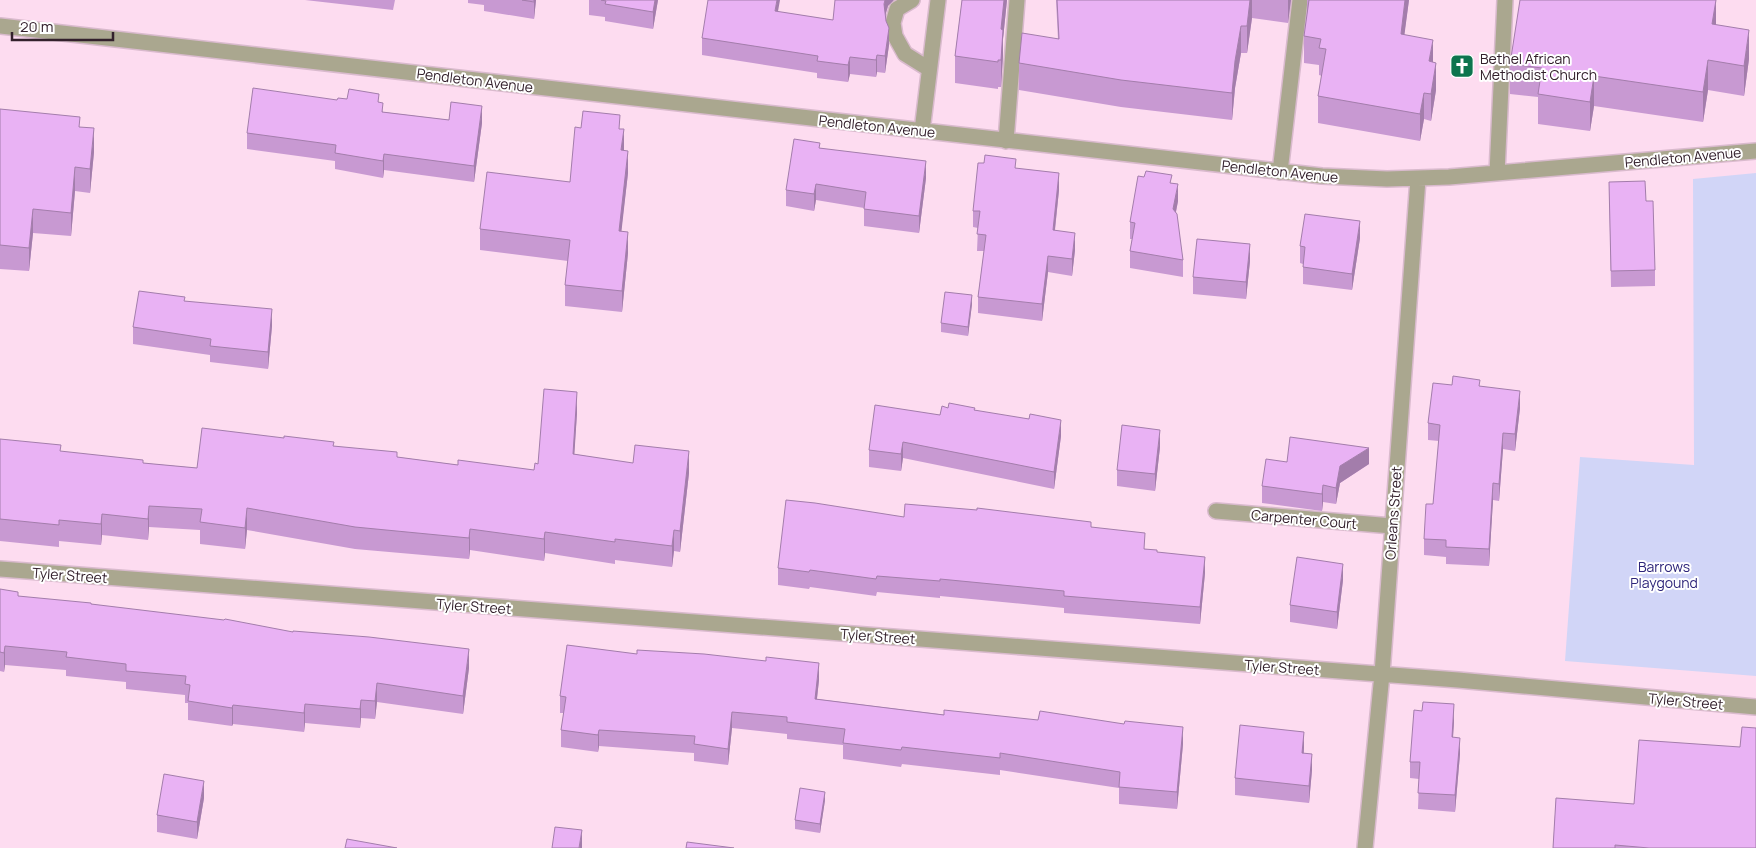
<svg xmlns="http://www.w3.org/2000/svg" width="1756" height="848" viewBox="0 0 1756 848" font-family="Manrope,sans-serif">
	<rect width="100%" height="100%" fill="#fddcf0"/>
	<!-- green -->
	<path fill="#d1d5f7" d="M 1756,173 L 1756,676 L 1565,661 L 1580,457 L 1694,465 L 1693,179 Z"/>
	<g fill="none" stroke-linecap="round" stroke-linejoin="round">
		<!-- minor casing -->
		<g stroke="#d9bacd" stroke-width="18">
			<path id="minor" d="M 912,0 L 897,9 L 893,23 L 895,36 L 905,54 L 929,69
				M 0,26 L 1322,176 L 1387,179 L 1449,177 L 1756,151
				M 922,131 L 938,0
				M 1006,141 L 1017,0
				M 1280,172 L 1300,0
				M 1497,173 L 1505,0
				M 1216,511 L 1392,526
				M 0,569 L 1458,680 L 1756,707
				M 1365,848 L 1382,674 L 1418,179"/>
		</g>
		<!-- minor -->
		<use href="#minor" stroke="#aaa78f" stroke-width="15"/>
	</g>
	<!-- wall -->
	<path fill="#c899d2" d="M 305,0 L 395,0 L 393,10 Z
		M 468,0 L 536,0 L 534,19 L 484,11 L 484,5 L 468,3 Z
		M 589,0 L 658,0 L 653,29 L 605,21 L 605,17 L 589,15 Z
		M 962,0 L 1007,0 L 1003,39 L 1003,56 L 1001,87 L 998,87 L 998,89 L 955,83 L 955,56 Z
		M 1056,0 L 1291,0 L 1288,23 L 1252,18 L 1247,53 L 1241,53 L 1235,88 L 1232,120 L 1121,107 L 1019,90 L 1019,63 L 1058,39 Z
		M 1307,0 L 1409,0 L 1404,35 L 1433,62 L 1436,90 L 1431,121 L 1424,119 L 1420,141 L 1318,123 L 1318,96 L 1322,76 L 1319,75 L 1319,65 L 1304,63 L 1304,36 L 1307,17 Z
		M 1716,0 L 1716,25 L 1749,59 L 1744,96 L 1708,90 L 1703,122 L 1594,106 L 1590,131 L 1538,124 L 1538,97 L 1510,94 L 1510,64 Z
		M 888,6 L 885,16 L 889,45 L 885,73 L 877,72 L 876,77 L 850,74 L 848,82 L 817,78 L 817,73 L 702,55 L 702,38 L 778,12 L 833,20 Z
		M 347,99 L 379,102 L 383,112 L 449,120 L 482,123 L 474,182 L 384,170 L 383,178 L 335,169 L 335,161 L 247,149 L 247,133 L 337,100 Z
		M 0,109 L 80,127 L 94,152 L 90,193 L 75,191 L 71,236 L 33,233 L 29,271 L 0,269 Z
		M 581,128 L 620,129 L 628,173 L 621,231 L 628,253 L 622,312 L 565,306 L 565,285 L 568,261 L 480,250 L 480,229 L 570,182 Z
		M 820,148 L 926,178 L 919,233 L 864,226 L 864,208 L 816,200 L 814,211 L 786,206 L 786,190 Z
		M 1016,168 L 1059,190 L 1055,230 L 1075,250 L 1072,276 L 1048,272 L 1042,321 L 978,313 L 978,297 L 984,251 L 977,251 L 978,228 L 973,227 L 973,211 Z
		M 1609,182 L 1646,201 L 1655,270 L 1655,286 L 1611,287 Z
		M 1172,183 L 1178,201 L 1176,212 L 1183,260 L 1183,277 L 1130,268 L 1130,251 L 1132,239 L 1130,239 L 1130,222 Z
		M 1360,238 L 1352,290 L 1303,284 L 1303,264 L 1300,263 L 1300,246 Z
		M 1250,261 L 1246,299 L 1193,294 L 1193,277 Z
		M 185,301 L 272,326 L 268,369 L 210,362 L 210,355 L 133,344 L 133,327 Z
		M 972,304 L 968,336 L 941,332 L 941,323 Z
		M 1452,385 L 1480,386 L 1520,408 L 1515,451 L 1503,449 L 1499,501 L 1493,500 L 1489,566 L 1446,564 L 1446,557 L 1424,555 L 1424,539 L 1433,504 L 1439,441 L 1428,440 L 1428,423 Z
		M 975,410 L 1061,436 L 1054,489 L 903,458 L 901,471 L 869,467 L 869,450 L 940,415 Z
		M 577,413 L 574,454 L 689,473 L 680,552 L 674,551 L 672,567 L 615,560 L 615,564 L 545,553 L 544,561 L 470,550 L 469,559 L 355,549 L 247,530 L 245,549 L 200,544 L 200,530 L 149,527 L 148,540 L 102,535 L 101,545 L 59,541 L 59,547 L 0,541 L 0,439 L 61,452 L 143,463 L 197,468 L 334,446 L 397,457 L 458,465 L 534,470 L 538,464 Z
		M 1160,447 L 1155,491 L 1117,486 L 1117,470 Z
		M 1287,462 L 1369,464 L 1340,483 L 1336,504 L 1323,502 L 1322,511 L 1262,503 L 1262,486 Z
		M 904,517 L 1091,527 L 1145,549 L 1157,552 L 1205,573 L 1200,624 L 1064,613 L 1064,608 L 940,596 L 940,598 L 877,592 L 876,596 L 810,587 L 809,589 L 778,585 L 778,568 Z
		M 1343,580 L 1337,629 L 1290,622 L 1290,605 Z
		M 0,589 L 18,597 L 91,604 L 469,668 L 463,714 L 377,702 L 375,719 L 361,718 L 360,728 L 305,723 L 304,732 L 233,724 L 232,726 L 188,720 L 188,703 L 185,703 L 185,695 L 126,689 L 126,682 L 66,676 L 66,670 L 5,665 L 4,672 L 0,671 Z
		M 819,680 L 817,699 L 1183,744 L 1177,809 L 1119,804 L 1119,788 L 1000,770 L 1000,775 L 902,764 L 901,767 L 843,759 L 843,745 L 787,739 L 787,734 L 732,728 L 728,765 L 694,761 L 694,753 L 599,746 L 598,752 L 561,747 L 561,730 L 564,713 L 560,713 L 560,696 Z
		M 1454,721 L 1453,737 L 1460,754 L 1455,812 L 1418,809 L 1419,779 L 1410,778 L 1410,762 Z
		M 1304,748 L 1304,753 L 1312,770 L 1309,803 L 1235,795 L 1235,778 Z
		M 204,798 L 197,839 L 157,832 L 157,815 Z
		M 1556,798 L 1756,848 L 1553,848 Z
		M 825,800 L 820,833 L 795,829 L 795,820 Z"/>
	<!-- shaded-wall -->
	<path fill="#a37dab" d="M 534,0 L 536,0 L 534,19 Z
		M 655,0 L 658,0 L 653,29 L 653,12 Z
		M 777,0 L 780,0 L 775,28 L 775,11 Z
		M 885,0 L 894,0 L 888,6 L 884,20 L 884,4 Z
		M 1004,0 L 1007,0 L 1003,39 L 1003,56 L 1001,87 L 1001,29 Z
		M 1250,0 L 1252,0 L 1252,18 L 1247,53 L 1247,26 Z
		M 1288,0 L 1291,0 L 1288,23 Z
		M 1405,0 L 1409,0 L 1401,61 L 1401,34 Z
		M 1716,0 L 1716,25 L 1712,24 Z
		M 1241,26 L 1241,53 L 1235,88 L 1232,120 L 1232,93 L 1235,61 Z
		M 889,28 L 889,45 L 885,73 L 885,56 Z
		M 1749,30 L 1749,59 L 1744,96 L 1744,66 Z
		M 1433,40 L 1433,66 L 1429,61 Z
		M 877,55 L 877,72 L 876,77 L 876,60 Z
		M 850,57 L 850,74 L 848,82 L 848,65 Z
		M 1708,60 L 1708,90 L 1703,122 L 1703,92 Z
		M 1436,63 L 1436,90 L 1431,121 L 1431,94 Z
		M 1594,76 L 1594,106 L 1590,131 L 1590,102 Z
		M 1424,93 L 1424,119 L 1420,141 L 1420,114 Z
		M 482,106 L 482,123 L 474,182 L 474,166 Z
		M 94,128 L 94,152 L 90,193 L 90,169 Z
		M 624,129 L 624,151 L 621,150 Z
		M 628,151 L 628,173 L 619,253 L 619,231 Z
		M 384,154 L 384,170 L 383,178 L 383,161 Z
		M 926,161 L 926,178 L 919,233 L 919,216 Z
		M 75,167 L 75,191 L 71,236 L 71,213 Z
		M 1059,173 L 1059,190 L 1053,247 L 1053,230 Z
		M 816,184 L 816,200 L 814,211 L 814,194 Z
		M 1178,184 L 1178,201 L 1173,226 L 1173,209 Z
		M 33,209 L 33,233 L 29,271 L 29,248 Z
		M 1360,221 L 1360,238 L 1352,290 L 1352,274 Z
		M 628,232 L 628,253 L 622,312 L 622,291 Z
		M 1075,233 L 1075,250 L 1072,276 L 1072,259 Z
		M 1250,244 L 1250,261 L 1246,299 L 1246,282 Z
		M 1048,256 L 1048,272 L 1042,321 L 1042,304 Z
		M 972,295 L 972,304 L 968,336 L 968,327 Z
		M 272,309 L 272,326 L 268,369 L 268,352 Z
		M 1520,391 L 1520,408 L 1515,451 L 1515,434 Z
		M 577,392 L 577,413 L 573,476 L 573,454 Z
		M 1061,420 L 1061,436 L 1054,489 L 1054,472 Z
		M 1160,430 L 1160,447 L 1155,491 L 1155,474 Z
		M 1503,433 L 1503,449 L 1499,501 L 1499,484 Z
		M 903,442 L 903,458 L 901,471 L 901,454 Z
		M 1369,448 L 1369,464 L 1340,483 L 1336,504 L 1336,488 L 1340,466 Z
		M 689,451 L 689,473 L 680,552 L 680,531 Z
		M 1493,483 L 1493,500 L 1489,566 L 1489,549 Z
		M 1323,485 L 1323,502 L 1322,511 L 1322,494 Z
		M 149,506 L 149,527 L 148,540 L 148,519 Z
		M 247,508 L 247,530 L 245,549 L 245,528 Z
		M 102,514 L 102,535 L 101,545 L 101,524 Z
		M 470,529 L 470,550 L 469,559 L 469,538 Z
		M 674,530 L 674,551 L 672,567 L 672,546 Z
		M 545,532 L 545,553 L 544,561 L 544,539 Z
		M 1205,557 L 1205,573 L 1200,624 L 1200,607 Z
		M 1343,564 L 1343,580 L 1337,629 L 1337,612 Z
		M 5,646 L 5,665 L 4,672 L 4,653 Z
		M 469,649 L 469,668 L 463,714 L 463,696 Z
		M 819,663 L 819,680 L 815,715 L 815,699 Z
		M 377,683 L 377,702 L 375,719 L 375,701 Z
		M 361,700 L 361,718 L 360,728 L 360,709 Z
		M 305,704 L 305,723 L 304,732 L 304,713 Z
		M 1454,704 L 1454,721 L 1452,753 L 1452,737 Z
		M 233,705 L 233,724 L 232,726 L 232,708 Z
		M 732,712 L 732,728 L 728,765 L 728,749 Z
		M 1183,727 L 1183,744 L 1177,809 L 1177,792 Z
		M 599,730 L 599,746 L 598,752 L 598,735 Z
		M 1304,732 L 1304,748 L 1302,769 L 1302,753 Z
		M 1460,738 L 1460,754 L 1455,812 L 1455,795 Z
		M 1312,754 L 1312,770 L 1309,803 L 1309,786 Z
		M 204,781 L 204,798 L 197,839 L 197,822 Z
		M 825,792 L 825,800 L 820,833 L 820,824 Z
		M 582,830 L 582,848 L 579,848 Z"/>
	<!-- building -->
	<path fill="#e9b2f4" stroke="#a37dab" d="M 522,0 L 534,0 L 534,2 Z
		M 601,0 L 655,0 L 653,12 L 605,4 L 606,1 Z
		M 708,0 L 777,0 L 775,11 L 833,20 L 835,0 L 885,0 L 884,4 L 886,21 L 889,28 L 885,56 L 877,55 L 876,60 L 850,57 L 848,65 L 817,61 L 818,56 L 702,38 Z
		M 962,0 L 1004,0 L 1001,29 L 1003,30 L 1001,60 L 998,60 L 998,62 L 955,56 Z
		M 1057,0 L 1250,0 L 1247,26 L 1241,26 L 1235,61 L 1232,93 L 1121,80 L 1019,63 L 1022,33 L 1059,39 Z
		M 1309,0 L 1405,0 L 1401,34 L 1433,40 L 1429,61 L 1436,63 L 1431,94 L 1424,93 L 1420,114 L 1318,96 L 1326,49 L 1319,48 L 1321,39 L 1304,36 Z
		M 1520,0 L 1716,0 L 1712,24 L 1749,30 L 1744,66 L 1708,60 L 1703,92 L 1594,76 L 1590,102 L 1538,94 L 1542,68 L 1510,64 Z
		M 253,88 L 337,100 L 338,98 L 347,99 L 349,89 L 379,94 L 378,102 L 383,103 L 382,112 L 449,120 L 451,102 L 482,106 L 474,166 L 384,154 L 383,161 L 335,153 L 336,145 L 247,133 Z
		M 0,109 L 80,117 L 79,127 L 94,128 L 90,169 L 75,167 L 71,213 L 33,209 L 29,248 L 0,245 Z
		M 583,111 L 620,115 L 619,129 L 624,129 L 621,150 L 628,151 L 619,231 L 628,232 L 622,291 L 565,285 L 570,240 L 480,229 L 487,172 L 570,182 L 575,127 L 581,128 Z
		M 794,139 L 820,143 L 819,148 L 926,161 L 919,216 L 864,209 L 866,192 L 816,184 L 814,194 L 786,190 Z
		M 985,155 L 1016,159 L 1015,168 L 1059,173 L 1053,230 L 1075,233 L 1072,259 L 1048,256 L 1042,304 L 978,297 L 986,235 L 977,234 L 980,211 L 973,211 L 978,163 L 984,163 Z
		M 1146,171 L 1172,175 L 1170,183 L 1178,184 L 1173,209 L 1177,214 L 1183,260 L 1130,251 L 1135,223 L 1130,222 L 1138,176 L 1144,177 Z
		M 1645,181 L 1646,201 L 1653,201 L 1655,270 L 1611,271 L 1609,182 Z
		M 1305,214 L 1360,221 L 1352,274 L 1303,267 L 1305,247 L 1300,246 Z
		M 1197,239 L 1250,244 L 1246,282 L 1193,277 Z
		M 139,291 L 185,297 L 184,301 L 272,309 L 268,352 L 210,346 L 211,339 L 133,327 Z
		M 945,292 L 972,295 L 968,327 L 941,323 Z
		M 1453,376 L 1480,380 L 1479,386 L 1520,391 L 1515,434 L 1503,433 L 1499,484 L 1493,483 L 1489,549 L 1446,547 L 1446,540 L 1424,539 L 1426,504 L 1433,504 L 1440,425 L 1428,423 L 1433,383 L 1452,385 Z
		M 544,389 L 577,392 L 573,454 L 633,463 L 635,445 L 689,451 L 680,531 L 674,530 L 672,546 L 615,539 L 615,542 L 545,532 L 544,539 L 470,529 L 469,538 L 355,527 L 247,508 L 245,528 L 200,522 L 202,509 L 149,506 L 148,519 L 102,514 L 101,524 L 59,520 L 59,525 L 0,519 L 0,439 L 61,445 L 60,451 L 143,460 L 143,463 L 197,468 L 202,428 L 284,438 L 284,436 L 334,442 L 333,446 L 397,452 L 397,457 L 458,465 L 458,460 L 534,470 L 535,463 L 538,464 Z
		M 949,403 L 975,408 L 974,410 L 1029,419 L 1030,414 L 1061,420 L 1054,472 L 903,442 L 901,454 L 869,450 L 875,405 L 940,415 L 942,406 L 948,408 Z
		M 1122,425 L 1160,430 L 1155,474 L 1117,470 Z
		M 1290,437 L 1369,448 L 1340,466 L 1336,488 L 1323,485 L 1322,494 L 1262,486 L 1266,459 L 1287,462 Z
		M 786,500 L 815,503 L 904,517 L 905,504 L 977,510 L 977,508 L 1091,522 L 1091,527 L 1145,533 L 1144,549 L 1157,550 L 1157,552 L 1205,557 L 1200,607 L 1064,596 L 1064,591 L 940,579 L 940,581 L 877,576 L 876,579 L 810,570 L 809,572 L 778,568 Z
		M 1297,557 L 1343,564 L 1337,612 L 1290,605 Z
		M 0,589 L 18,592 L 18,596 L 91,603 L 91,604 L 224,620 L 225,619 L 293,632 L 293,631 L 369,637 L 469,649 L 463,696 L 377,683 L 375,701 L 361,700 L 360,709 L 305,704 L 304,713 L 233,705 L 232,708 L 188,701 L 190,685 L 185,684 L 186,676 L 126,671 L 126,664 L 66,657 L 67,652 L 5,646 L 4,653 L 0,652 Z
		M 567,645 L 637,654 L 637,650 L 704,654 L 766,661 L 766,657 L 819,663 L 815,699 L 944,715 L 944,710 L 1038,720 L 1040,711 L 1124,724 L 1125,721 L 1183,727 L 1177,792 L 1119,787 L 1120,772 L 1000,753 L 1000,758 L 902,747 L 901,750 L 843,743 L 845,729 L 787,722 L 787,717 L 732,712 L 728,749 L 694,744 L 695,736 L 599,730 L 598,735 L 561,730 L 566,697 L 560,696 Z
		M 1423,702 L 1454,704 L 1452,737 L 1460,738 L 1455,795 L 1418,793 L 1420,762 L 1410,762 L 1414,710 L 1422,711 Z
		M 1240,725 L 1304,732 L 1302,753 L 1312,754 L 1309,786 L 1235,778 Z
		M 1742,727 L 1756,728 L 1756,848 L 1649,848 L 1615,845 L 1615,848 L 1553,848 L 1556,798 L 1634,804 L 1639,740 L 1740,747 Z
		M 164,774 L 204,781 L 197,822 L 157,815 Z
		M 800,788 L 825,792 L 820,824 L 795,820 Z
		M 555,827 L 582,830 L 579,848 L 552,848 Z
		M 347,839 L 397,848 L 345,848 Z
		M 687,842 L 734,848 L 686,848 Z"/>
	<!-- icons -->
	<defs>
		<g id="church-square" transform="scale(1.25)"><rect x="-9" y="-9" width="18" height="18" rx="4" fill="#0d754e" stroke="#fff"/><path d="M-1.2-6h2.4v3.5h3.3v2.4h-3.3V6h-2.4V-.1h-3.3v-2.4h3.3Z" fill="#fff"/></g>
	</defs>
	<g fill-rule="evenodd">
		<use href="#church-square" x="1462" y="66"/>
	</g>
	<g text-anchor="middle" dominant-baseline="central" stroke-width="4" stroke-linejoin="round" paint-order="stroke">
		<!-- poi labels -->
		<g font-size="14" fill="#33202c" stroke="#fff" text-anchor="start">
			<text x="1480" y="58">Bethel African<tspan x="1480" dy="16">Methodist Church</tspan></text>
		</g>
		<!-- street labels -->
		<g font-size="14" fill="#33202c" stroke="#fff">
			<text transform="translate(475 80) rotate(7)">Pendleton Avenue</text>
			<text transform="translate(877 126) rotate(6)">Pendleton Avenue</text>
			<text transform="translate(1683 157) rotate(-5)">Pendleton Avenue</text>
			<text transform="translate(1280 171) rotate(6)">Pendleton Avenue</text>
			<text transform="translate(1393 513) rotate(-86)">Orleans Street</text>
			<text transform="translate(1304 519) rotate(5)">Carpenter Court</text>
			<text transform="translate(70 575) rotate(4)">Tyler Street</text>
			<text transform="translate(474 606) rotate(4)">Tyler Street</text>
			<text transform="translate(878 636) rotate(4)">Tyler Street</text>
			<text transform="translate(1282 667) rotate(4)">Tyler Street</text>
			<text transform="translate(1686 701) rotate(5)">Tyler Street</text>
		</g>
		<!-- park labels -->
		<g font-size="14" fill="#2e257a" stroke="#fff">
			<text x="1664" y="566">Barrows<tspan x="1664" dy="16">Playgound</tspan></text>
		</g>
	</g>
	<!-- scale -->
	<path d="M12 32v8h101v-8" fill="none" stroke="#33202c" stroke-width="2.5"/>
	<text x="20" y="32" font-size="15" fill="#33202c" stroke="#ffffff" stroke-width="4" paint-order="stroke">20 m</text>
</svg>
